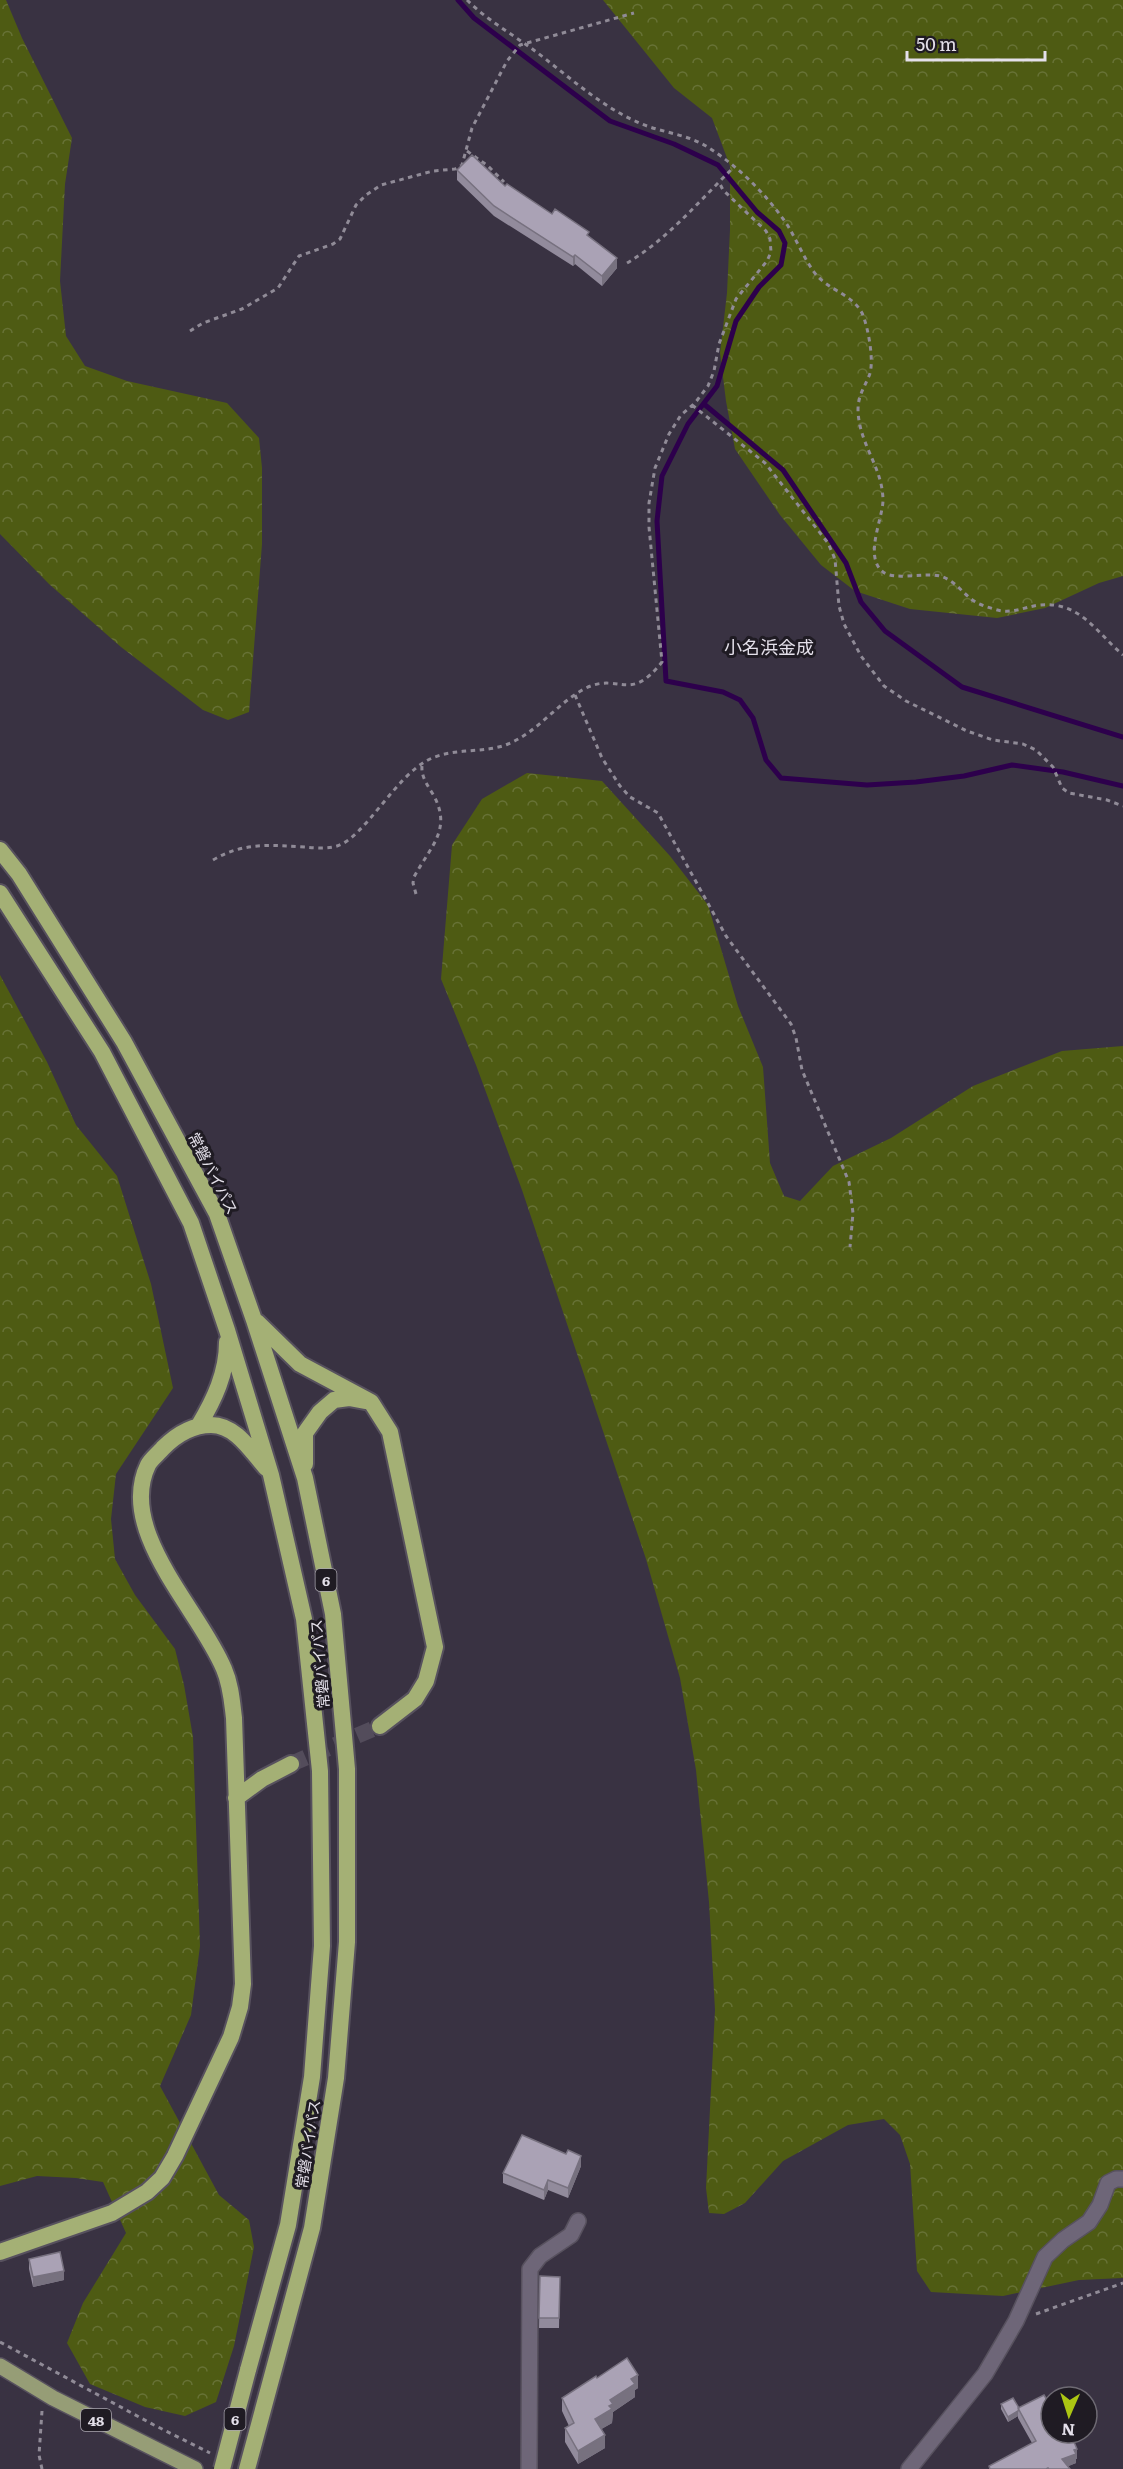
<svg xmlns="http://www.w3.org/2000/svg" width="1123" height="2469" viewBox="0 0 1123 2469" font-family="Literata,'Noto Sans JP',serif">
	<defs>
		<pattern id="forest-crowns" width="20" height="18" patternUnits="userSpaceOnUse" patternTransform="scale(1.5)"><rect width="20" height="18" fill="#4e5b13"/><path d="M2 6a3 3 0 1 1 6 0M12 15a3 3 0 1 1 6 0" fill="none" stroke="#677236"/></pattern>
	</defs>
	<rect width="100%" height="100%" fill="#393242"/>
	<!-- forest -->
	<path fill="url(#forest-crowns)" d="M 0,0 L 6,0 L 22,38 L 72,138 L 65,184 L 60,281 L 66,336 L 85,366 L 127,381 L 227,403 L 259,438 L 262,468 L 262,544 L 249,712 L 228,720 L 203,710 L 121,647 L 49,584 L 0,534 Z
		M 603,0 L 1123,0 L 1123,576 L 1099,583 L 1045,608 L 997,618 L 910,609 L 855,591 L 821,565 L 780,515 L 735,449 L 726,401 L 720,353 L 727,293 L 730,230 L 730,166 L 712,118 L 674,88 Z
		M 527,773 L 602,781 L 670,856 L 708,905 L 738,1006 L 763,1067 L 770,1163 L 784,1196 L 800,1201 L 833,1166 L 891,1138 L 973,1086 L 1062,1051 L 1123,1046 L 1123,2278 L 1079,2280 L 1003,2296 L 931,2292 L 917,2271 L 910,2164 L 900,2135 L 884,2119 L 848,2125 L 783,2161 L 745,2203 L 724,2214 L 709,2213 L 706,2188 L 715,2010 L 709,1902 L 696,1770 L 680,1678 L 646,1559 L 522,1190 L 476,1065 L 441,979 L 452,845 L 482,799 Z
		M 0,975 L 47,1062 L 76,1125 L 117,1176 L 151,1284 L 173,1388 L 116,1474 L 111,1519 L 115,1559 L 135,1595 L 175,1649 L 184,1685 L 193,1737 L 200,1946 L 191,2015 L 160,2086 L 219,2195 L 249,2220 L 254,2247 L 234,2346 L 216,2402 L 185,2416 L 145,2407 L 90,2384 L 67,2343 L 83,2303 L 126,2233 L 103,2182 L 76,2178 L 37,2176 L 0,2186 Z"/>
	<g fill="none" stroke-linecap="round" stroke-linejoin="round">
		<!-- stream -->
		<path stroke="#2d004c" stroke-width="5" d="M 458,0 L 474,18 L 610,121 L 674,144 L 718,165 L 757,212 L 779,231 L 785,243 L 781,265 L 759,287 L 736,321 L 717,386 L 688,424 L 662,476 L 657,521 L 666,681 L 723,692 L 740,700 L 753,718 L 766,760 L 781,778 L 867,785 L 916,782 L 964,776 L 1012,765 L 1063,772 L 1123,786
			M 704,404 L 783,470 L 846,563 L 861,602 L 885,631 L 962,687 L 1123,737"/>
		<!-- trunk-tunnel -->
		<path stroke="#534c5b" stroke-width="16" stroke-dasharray="16 8" stroke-linecap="butt" d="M 291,1764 L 380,1726"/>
		<!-- minor casing -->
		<g stroke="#57515e" stroke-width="18">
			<path id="minor" d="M 529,2469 L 530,2269 L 540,2256 L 571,2235 L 578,2221
				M 909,2469 L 985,2374 L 1016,2321 L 1045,2257 L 1063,2240 L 1089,2222 L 1100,2205 L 1108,2183 L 1116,2179 L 1123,2179"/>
		</g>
		<!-- primary casing -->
		<g stroke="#57515e" stroke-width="18">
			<path id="primary" d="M 0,2366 L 53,2398 L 195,2469"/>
		</g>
		<!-- trunk casing -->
		<g stroke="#57515e" stroke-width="20">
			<path id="trunk" d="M 0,850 L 19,874 L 124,1042 L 217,1214 L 254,1320 L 305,1478 L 333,1614 L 347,1769 L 347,1942 L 336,2078 L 312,2228 L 247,2469
				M 0,893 L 102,1052 L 191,1223 L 227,1330 L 271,1475 L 304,1619 L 320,1771 L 322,1946 L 312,2077 L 288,2225 L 248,2370
				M 257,1322 L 300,1364 L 371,1402 L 390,1432 L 435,1647 L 426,1681 L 415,1699 L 380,1726
				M 199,1425 C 214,1400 227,1373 227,1342
				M 305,1464 L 305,1433 L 320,1412 L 334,1400 L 349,1398 L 365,1401
				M 236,1798 L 262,1779 L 291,1764
				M 0,2252 L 112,2213 L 147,2192 L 162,2178 L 175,2156 L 231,2037 L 240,2007 L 243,1984 L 234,1718 C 232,1702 231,1685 224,1669 C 200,1610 116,1531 148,1465 C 151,1459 159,1453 163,1448 C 176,1435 193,1425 211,1425 C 236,1425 251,1451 266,1468"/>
		</g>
		<!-- path -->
		<path stroke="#908b97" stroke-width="3" stroke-dasharray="4.5 4.5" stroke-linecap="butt" d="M 467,0 C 486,19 510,33 531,48 C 565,73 596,103 635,121 C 659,133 687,133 709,148 C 739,167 768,196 788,226 C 797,241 804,258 814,272 C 827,290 851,293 862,313 C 868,326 875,363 869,376 C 864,388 858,396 858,410 C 859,445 883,467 883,501 C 882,521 864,557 883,572 C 895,581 924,572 940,576 C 956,581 962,593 974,601 C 980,605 987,607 994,609 C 1011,615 1023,607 1040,605 C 1080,601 1097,633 1123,655
			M 467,151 L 488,166 L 504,182
			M 627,263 C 668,239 700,200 734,167
			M 190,331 L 203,323 L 242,309 L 278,288 L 299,256 L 333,244 L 340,239 L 356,205 L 366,195 L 381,185 L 433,171 L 455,169 L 462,165 L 472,128 L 507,61 L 520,45 L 634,13
			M 692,405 L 765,463 L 828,543 L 835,559 L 839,606 L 844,624 L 861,656 L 884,686 L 906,701 L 967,731 L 993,740 L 1023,744 L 1036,750 L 1053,767 L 1062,788 L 1069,793 L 1107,800 L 1123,806
			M 575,695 L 602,758 L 620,786 L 630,797 L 658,813 L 726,936 L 791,1024 L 796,1038 L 802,1070 L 849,1182 L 853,1213 L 850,1247
			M 213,860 C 243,842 271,845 305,847 C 315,848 327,849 337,846 C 364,838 395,777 428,760 C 453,747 484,754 508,744 C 538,732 557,703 586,688 C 619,672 629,704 662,662 L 649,527 L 649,503 L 655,468 L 669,434 L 681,415 L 695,403 L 708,386 L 714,371 L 719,344 L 736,299 L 767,261 L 771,252 L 770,239 L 766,231 L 723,190 L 719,182
			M 416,894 L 413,883 L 414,877 C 430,847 452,830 434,796 C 428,786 421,777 422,766
			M 1036,2314 L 1123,2283
			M 0,2342 L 154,2425 L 210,2453
			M 42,2469 L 39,2455 L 42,2411"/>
		<!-- minor -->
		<use href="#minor" stroke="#6e6678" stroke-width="15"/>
		<!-- primary -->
		<use href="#primary" stroke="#969d76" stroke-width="15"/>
		<!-- trunk -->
		<use href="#trunk" stroke="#a4b075" stroke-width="16"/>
		<!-- trunk-bridge casing -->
		<g stroke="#57515e" stroke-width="20" stroke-linecap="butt">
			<path id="trunk-bridge" d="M 222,2469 L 248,2370"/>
		</g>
		<!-- trunk-bridge -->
		<use href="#trunk-bridge" stroke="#a4b075" stroke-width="16"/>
	</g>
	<!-- wall -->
	<path fill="#928b9c" d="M 457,170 L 505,186 L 589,237 L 617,268 L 602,286 L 575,264 L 573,266 L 494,216 L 457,180 Z
		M 581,2166 L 568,2198 L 548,2190 L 544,2200 L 503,2183 L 503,2173 Z
		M 29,2259 L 64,2280 L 33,2287 L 29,2269 Z
		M 540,2276 L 560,2277 L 559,2328 L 539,2328 Z
		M 597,2378 L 638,2388 L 635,2390 L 635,2397 L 613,2412 L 612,2423 L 601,2429 L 605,2448 L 578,2464 L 565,2442 L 565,2428 L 569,2426 L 562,2411 L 562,2398 Z
		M 1001,2404 L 1019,2408 L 1077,2459 L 1076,2459 L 1076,2463 L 1068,2466 L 1070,2469 L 989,2469 L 989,2466 L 1032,2443 L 1018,2418 L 1018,2416 L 1008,2422 L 1001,2409 Z"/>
	<!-- shaded-wall -->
	<path fill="#77717f" d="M 575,255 L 575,264 L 573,266 L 573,257 Z
		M 617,258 L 617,268 L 602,286 L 602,276 Z
		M 581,2156 L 581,2166 L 568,2198 L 568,2188 Z
		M 548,2180 L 548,2190 L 544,2200 L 544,2190 Z
		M 64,2271 L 64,2280 L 33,2287 L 33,2277 Z
		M 638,2375 L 638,2388 L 635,2390 L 635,2397 L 613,2412 L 612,2423 L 595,2433 L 595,2419 L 610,2400 L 631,2379 Z
		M 1018,2411 L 1018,2416 L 1008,2422 L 1008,2417 Z
		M 605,2435 L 605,2448 L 578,2464 L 578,2451 Z
		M 1077,2449 L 1077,2459 L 1076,2459 L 1076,2463 L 1062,2469 L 1062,2459 Z"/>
	<!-- building -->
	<path fill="#aaa2b5" stroke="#77717f" stroke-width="1.5" d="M 472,155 L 505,186 L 507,184 L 552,214 L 555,209 L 589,232 L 587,235 L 617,258 L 602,276 L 575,255 L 573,257 L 494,206 L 457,170 Z
		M 522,2135 L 566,2154 L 568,2150 L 581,2156 L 568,2188 L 548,2180 L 544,2190 L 503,2173 Z
		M 60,2252 L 64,2271 L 33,2277 L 29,2259 Z
		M 540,2276 L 560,2277 L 559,2318 L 539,2318 Z
		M 627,2358 L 638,2375 L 631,2379 L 635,2384 L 610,2400 L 613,2404 L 609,2406 L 612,2409 L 595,2419 L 605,2435 L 578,2451 L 565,2428 L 574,2423 L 562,2398 L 596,2376 L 597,2378 Z
		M 1044,2395 L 1051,2407 L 1051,2433 L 1065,2433 L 1067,2437 L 1071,2435 L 1077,2449 L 1074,2450 L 1076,2454 L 1062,2459 L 1070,2469 L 1049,2469 L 1048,2468 L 1046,2469 L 990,2469 L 989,2466 L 1036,2441 L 1018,2408 Z
		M 1013,2398 L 1019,2408 L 1018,2411 L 1008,2417 L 1001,2404 Z"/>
	<g text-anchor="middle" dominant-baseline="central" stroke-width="6" stroke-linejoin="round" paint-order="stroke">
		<!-- shield labels -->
		<g fill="#1f1b23" stroke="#a9a5ae" stroke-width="1.5">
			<rect x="315.5" y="1569" width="21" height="22" rx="4.5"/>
			<rect x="224.5" y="2408" width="21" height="22" rx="4.5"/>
			<rect x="81" y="2409" width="30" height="22" rx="4.5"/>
		</g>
		<g font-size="14" font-weight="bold" fill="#e4e0ea">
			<text x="326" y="1580">6</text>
			<text x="235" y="2419">6</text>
			<text x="96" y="2420">48</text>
		</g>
		<!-- street labels -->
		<g font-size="15" fill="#e4e0ea" stroke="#1f1b23">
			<text transform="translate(214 1173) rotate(63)">常磐バイパス</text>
			<text transform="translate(319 1664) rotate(-95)">常磐バイパス</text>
			<text transform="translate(307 2144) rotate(-81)">常磐バイパス</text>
		</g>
		<!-- quarter labels -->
		<g font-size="18" fill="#e4e0ea" stroke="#1f1b23">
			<text x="769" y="646">小名浜金成</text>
		</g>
	</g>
	<!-- north arrow -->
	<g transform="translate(1069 2415) rotate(183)"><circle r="28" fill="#1f1b23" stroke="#6e6a73" stroke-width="1.5"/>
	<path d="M0-4.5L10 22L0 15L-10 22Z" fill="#acc613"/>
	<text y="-9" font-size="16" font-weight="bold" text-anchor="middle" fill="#e4e0ea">N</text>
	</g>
	<!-- scale -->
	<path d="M907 51v9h138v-9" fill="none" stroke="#e4e0ea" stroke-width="3"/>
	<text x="916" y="51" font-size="18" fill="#e4e0ea" stroke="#1f1b23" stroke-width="4.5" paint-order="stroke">50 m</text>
</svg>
